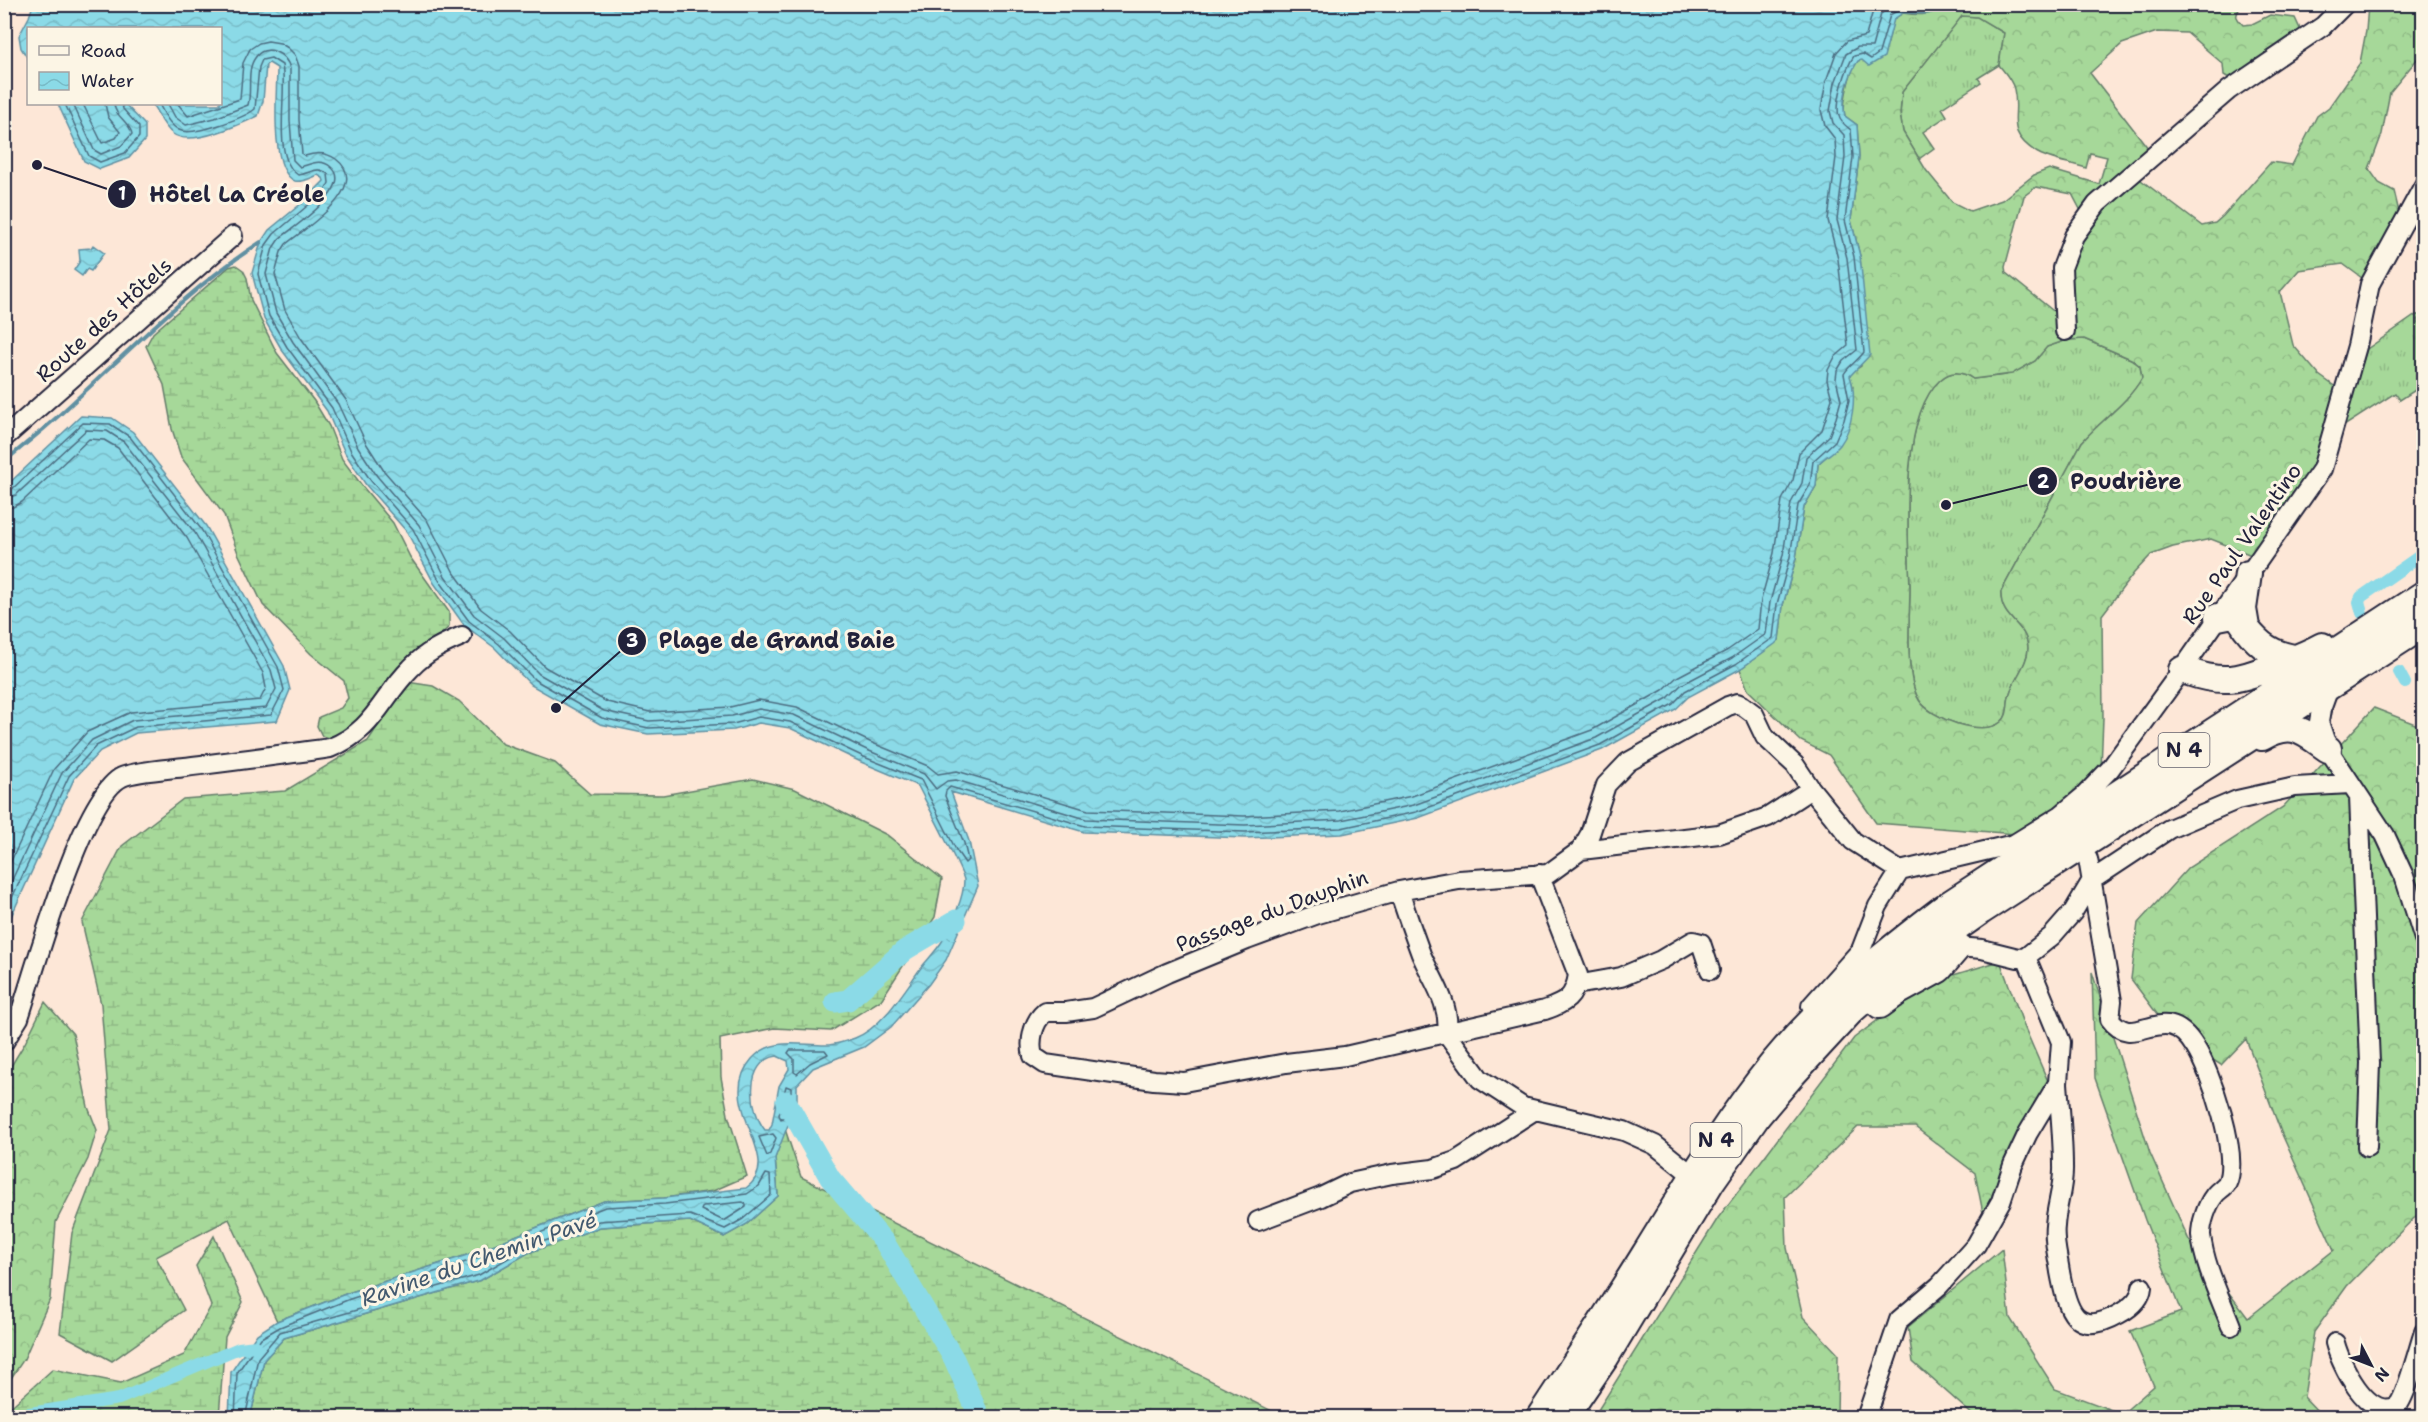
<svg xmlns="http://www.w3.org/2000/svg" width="2428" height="1422" viewBox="0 0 2428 1422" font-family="'Shantell Sans',sans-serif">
	<defs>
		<pattern id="grass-tufts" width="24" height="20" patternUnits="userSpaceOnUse" patternTransform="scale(1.5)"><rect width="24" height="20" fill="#a6d899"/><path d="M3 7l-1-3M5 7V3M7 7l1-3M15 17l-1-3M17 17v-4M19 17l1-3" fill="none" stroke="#8fb985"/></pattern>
		<pattern id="forest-crowns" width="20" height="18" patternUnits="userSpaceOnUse" patternTransform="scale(1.5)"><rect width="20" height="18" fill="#a6d899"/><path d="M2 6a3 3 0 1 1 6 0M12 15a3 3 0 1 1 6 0" fill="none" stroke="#8fb985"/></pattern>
		<pattern id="wetland-marsh" width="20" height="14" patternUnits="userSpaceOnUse" patternTransform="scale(1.5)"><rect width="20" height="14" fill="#a6d899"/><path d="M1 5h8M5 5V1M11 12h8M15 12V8" fill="none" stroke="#8fb985"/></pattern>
		<pattern id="water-waves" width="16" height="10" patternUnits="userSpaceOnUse" patternTransform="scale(1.5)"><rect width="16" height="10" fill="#8bdae7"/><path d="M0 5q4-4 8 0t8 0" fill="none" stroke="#78bbc7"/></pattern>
	</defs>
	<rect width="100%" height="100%" fill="#fde7d7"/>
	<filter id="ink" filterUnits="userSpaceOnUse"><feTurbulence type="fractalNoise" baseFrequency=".0167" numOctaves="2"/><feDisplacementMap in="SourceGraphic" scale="12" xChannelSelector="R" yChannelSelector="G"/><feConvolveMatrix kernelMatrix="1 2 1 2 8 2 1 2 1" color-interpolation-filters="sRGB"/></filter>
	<g filter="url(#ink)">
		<!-- grass -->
		<path fill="url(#grass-tufts)" stroke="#647d6a" stroke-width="1.5" d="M 1962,15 L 1978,17 L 2004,33 L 1999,65 L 1978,78 L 1981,82 L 1942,108 L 1947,116 L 1923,132 L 1934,148 L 1919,159 L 1903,132 L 1900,114 L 1902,92 Z
			M 2416,315 L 2423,315 L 2417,320 L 2423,330 L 2423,385 L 2400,400 L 2395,393 L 2341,428 L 2367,349 Z
			M 2084,339 L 2131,359 L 2140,366 L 2142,378 C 2127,404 2102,419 2082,442 L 2001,592 C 2000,620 2026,622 2028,647 C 2029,662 2014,679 2010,693 C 2006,703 2010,715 2001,722 C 1982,738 1930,718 1919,700 C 1904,674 1910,617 1910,587 C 1908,535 1899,417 1940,380 C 1951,370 1962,371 1973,379 L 2006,375 L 2035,361 L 2046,347 L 2067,340 Z"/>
		<!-- forest -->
		<path fill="url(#forest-crowns)" stroke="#647d6a" stroke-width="1.5" fill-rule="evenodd" d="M 1945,4 L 2241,4 C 2238,16 2232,13 2243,25 L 2252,24 L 2270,15 L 2295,18 L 2301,31 L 2234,81 L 2224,75 L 2223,64 L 2187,33 L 2157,32 L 2122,44 L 2090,73 L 2148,148 L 2137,177 L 2202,226 L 2215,223 L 2223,216 L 2271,162 L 2292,165 L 2317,116 L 2329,107 L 2360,63 L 2366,31 L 2368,5 L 2423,5 L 2423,52 L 2390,92 L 2382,134 L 2369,169 L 2379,183 L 2394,191 L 2402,225 L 2370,284 L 2343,264 L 2299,270 L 2280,292 L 2293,345 L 2319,375 L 2344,393 L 2328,448 L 2259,558 L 2211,539 L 2173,547 L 2151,555 L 2134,573 L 2102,615 L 2103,718 L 2101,769 L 2078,794 L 2016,834 L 1876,823 L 1829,755 L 1801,741 L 1748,690 L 1740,669 L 1779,640 L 1783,605 L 1796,558 L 1804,507 L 1816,486 L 1818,464 L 1824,458 L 1853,386 L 1849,376 L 1853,371 L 1861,366 L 1862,286 L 1860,256 L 1851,220 L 1859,157 L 1857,125 L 1845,116 C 1842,106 1850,66 1859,60 C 1868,54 1879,49 1888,43 L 1893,19 L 1903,13 C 1920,16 1932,16 1945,4 ZM 1962,16 L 1977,17 L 2004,33 L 1999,65 C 2004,72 2012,80 2014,89 C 2021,117 2003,130 2036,152 C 2049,160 2071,163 2086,168 L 2090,153 L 2107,157 L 2099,184 L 2049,169 L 2034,175 L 2002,200 L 1970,211 L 1952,202 L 1926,170 L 1903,132 L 1900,114 L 1902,92 ZM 2036,187 L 2072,194 L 2082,213 L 2057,314 L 2006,273 L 2005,267 L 2024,196 ZM 2084,339 L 2131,359 L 2140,366 L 2142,378 C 2127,404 2102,419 2082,442 L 2001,592 C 2000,620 2026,622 2028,647 C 2029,662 2014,679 2010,693 C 2006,703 2010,715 2001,722 C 1982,738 1930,718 1919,700 C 1904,675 1910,617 1910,587 C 1908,534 1899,417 1940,380 C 1951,370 1962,371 1973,379 L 2012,374 L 2035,361 L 2047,347 L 2067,340 Z
			M 2374,708 L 2423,727 L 2423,1209 L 2347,1286 L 2314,1332 L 2304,1397 L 2323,1417 L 2214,1418 L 2194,1412 L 2189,1418 L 1975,1417 L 1913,1362 L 1908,1327 L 2002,1249 L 2010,1318 L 2055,1389 L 2122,1414 L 2154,1386 L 2130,1331 L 2181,1312 L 2145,1220 L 2095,1078 L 2092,972 L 2150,1153 L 2189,1240 L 2248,1318 L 2334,1250 L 2281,1132 L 2246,1039 L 2221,1065 L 2172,1034 L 2131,979 L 2138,923 L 2188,868 L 2283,807 Z
			M 2000,961 L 2024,1026 L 2050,1086 L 1985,1223 L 1975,1173 L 1915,1127 L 1858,1127 L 1785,1197 L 1787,1248 L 1803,1317 L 1838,1354 L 1837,1417 L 1788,1417 L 1786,1415 L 1779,1418 L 1593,1418 L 1718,1218 L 1854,1038 L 1927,983 Z
			M 45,1002 L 73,1034 L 88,1107 L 97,1130 L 88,1159 L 56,1222 L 50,1299 L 24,1359 L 5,1387 L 5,1076 L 25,1043 Z"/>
		<!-- wetland -->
		<path fill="url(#wetland-marsh)" stroke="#647d6a" stroke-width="1.5" d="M 236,265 L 243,270 L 247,278 L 251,300 L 277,353 L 314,401 L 329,426 L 342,459 L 363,487 L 393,523 L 410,557 L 449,612 L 449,627 L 404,667 L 378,704 L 334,740 L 322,736 L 317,726 L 319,717 L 341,708 L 348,698 L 344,681 L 311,654 L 263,605 L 238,553 L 224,515 L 181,457 L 172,429 L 164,385 L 146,346 L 153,333 L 229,267 Z
			M 407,682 L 433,686 L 459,701 L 503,744 L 555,763 L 590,794 L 663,795 L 753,779 L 795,789 L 887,835 L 942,879 L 935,917 L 881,1000 L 831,1031 L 774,1028 L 720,1039 L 721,1077 L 728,1115 L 747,1176 L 713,1191 L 664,1198 L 604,1201 L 467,1255 L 348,1293 L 277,1321 L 229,1219 L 156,1257 L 184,1310 L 112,1361 L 60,1333 L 72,1233 L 111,1130 L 101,1004 L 82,922 L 122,846 L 183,799 L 285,791 L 368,741 Z
			M 785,1129 L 801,1177 L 1284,1417 L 250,1418 L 264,1360 L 284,1338 L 481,1280 L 528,1253 L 600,1227 L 690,1221 L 724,1237 L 747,1224 L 778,1196 L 775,1158 Z
			M 214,1236 L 243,1302 L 225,1337 L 219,1417 L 5,1417 L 5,1412 L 53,1369 L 121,1383 L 184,1355 L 211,1306 L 196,1266 Z"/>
		<!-- water -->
		<path fill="url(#water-waves)" stroke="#6190a2" stroke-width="1.5" fill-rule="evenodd" d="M 33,5 L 33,4 L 1945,5 C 1928,19 1922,12 1903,13 L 1894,19 L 1884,57 L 1869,66 L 1862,60 L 1858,61 C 1849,74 1841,101 1845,116 L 1857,125 L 1859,157 L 1851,220 L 1860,256 L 1870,355 L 1850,376 C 1857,395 1853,428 1840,445 C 1834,452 1825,457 1818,464 L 1816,486 L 1804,507 L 1796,558 L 1783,605 L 1779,640 L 1775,644 L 1740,669 L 1688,697 L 1676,709 L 1602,750 L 1418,818 L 1342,834 L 1245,838 L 1084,832 L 951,792 L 969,841 L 978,886 L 946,960 L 929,984 L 891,1027 L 864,1047 L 813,1068 L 797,1085 L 797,1102 L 775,1158 L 778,1196 L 747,1224 L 724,1237 L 690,1221 L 600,1227 L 528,1253 L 481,1280 L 284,1338 L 264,1360 L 250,1418 L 229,1417 L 231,1372 L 257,1334 L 277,1321 L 348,1293 L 467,1255 L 604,1201 L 664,1198 L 746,1188 C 788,1159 712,1104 752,1059 C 772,1036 802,1046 829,1045 C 837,1044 847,1041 855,1038 C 882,1028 904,991 920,969 C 928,959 937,950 943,940 C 951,924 964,899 964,880 C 964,874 924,798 918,786 L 861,762 L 790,728 L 759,723 L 734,730 L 648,734 L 600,724 L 531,685 L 495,648 L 464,625 L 434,583 L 407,532 L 366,485 L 345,453 L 327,411 L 282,350 L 264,319 L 252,273 L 261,242 L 269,230 L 302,203 L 324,181 L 323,178 L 318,175 C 311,178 302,183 295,181 C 269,170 277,93 277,68 L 269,63 L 266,65 L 263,101 L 258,116 C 239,125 191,147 173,134 C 163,127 159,114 152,104 L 220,104 L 220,28 L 28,28 L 28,59 L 21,48 L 19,36 L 29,17 ZM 777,1056 L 788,1061 L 789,1069 L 779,1086 L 772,1124 L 769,1130 L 765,1130 C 749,1110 744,1061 777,1056 Z
			M 58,104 L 125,104 L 145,125 L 145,140 L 129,158 L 100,169 L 84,161 Z
			M 93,245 L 104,253 L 91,271 L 87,269 L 82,276 L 74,270 L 80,261 L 79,249 L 91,248 Z
			M 81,416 L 112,418 L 133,432 L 206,526 L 284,666 L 290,690 L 277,721 L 136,733 L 100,751 L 74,779 L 9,921 L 5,925 L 5,487 Z"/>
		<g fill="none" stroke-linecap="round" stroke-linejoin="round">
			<!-- shore -->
			<path stroke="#4c6c80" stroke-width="1.5" d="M 65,104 L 89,156 L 100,162 L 125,153 L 139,137 L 139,127 L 123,109 L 122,104
				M 73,104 L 94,150 L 101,154 L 121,146 L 132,134 C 130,122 115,117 114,104
				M 83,104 L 102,143 L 116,138 L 120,132 L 108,117 L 105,104
				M 159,104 C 164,113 169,125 179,130 C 192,137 244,118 255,109 L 259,67 L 262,60 L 271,58 L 282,65 C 288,95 271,157 298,175 C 310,174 317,165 328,174 L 329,183 L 325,191 L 274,234 L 266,245 L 258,274 L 269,316 L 287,347 L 332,408 L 351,451 L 371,481 L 413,529 L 439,580 L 469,621 L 499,644 L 535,680 L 602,718 L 649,728 L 733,724 L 759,717 L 790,722 L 864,757 L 921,780 L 956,850 L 965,863 L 968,860 L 964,843 L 945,796 L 946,791 L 950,787 L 1085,826 L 1245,832 L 1341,828 L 1416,812 L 1600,745 L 1673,704 L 1685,691 L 1736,664 L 1773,638 L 1777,604 L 1790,557 L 1798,505 L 1810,485 L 1813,461 L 1835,441 L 1844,420 L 1849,400 L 1844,374 C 1849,365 1858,361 1864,352 L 1854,257 L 1845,220 L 1853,157 L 1851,130 C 1846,126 1840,122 1839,116 C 1835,103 1846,67 1854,56 L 1863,54 L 1871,59 L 1879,53 L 1890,15 C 1911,1 1918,15 1935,4
				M 168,104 L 175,117 L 186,125 L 215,118 L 248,105 C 252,91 246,70 255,58 C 265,42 287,53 290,69 L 290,121 L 293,160 L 300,167 C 311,164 321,158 331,167 C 356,187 293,227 279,239 L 273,248 L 266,274 L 276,313 L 293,342 L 338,404 L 358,447 L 377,476 L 419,525 L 445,576 L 474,615 L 504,638 L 539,674 L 604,711 L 649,721 L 732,716 L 759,709 L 794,715 L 867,750 L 924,774 L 936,789 L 947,781 L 956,780 L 1086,819 L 1245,825 L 1341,820 L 1414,805 L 1596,738 L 1668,698 L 1681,685 L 1732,658 L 1766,634 L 1770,602 L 1783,555 L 1791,503 L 1802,483 L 1806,457 L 1829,436 L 1836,418 L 1841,400 L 1836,379 L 1837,371 L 1843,361 L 1857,350 L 1847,258 L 1837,220 L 1845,157 L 1844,135 L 1833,123 L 1830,111 L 1835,83 L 1846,54 L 1858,47 L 1872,47 L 1881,14 L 1892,4
				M 178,104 L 188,116 L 240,99 L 243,63 L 250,49 L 259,43 L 268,41 L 280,43 L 288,48 L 295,55 L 299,66 L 299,120 L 302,154 L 305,156 C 316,152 326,152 336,159 C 373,187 304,229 286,244 L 281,252 L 275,274 L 285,310 L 301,338 L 346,400 L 366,443 L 384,471 L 427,520 L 453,571 L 481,609 L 510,631 L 545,667 L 607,702 L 650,712 L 730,707 L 759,700 L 797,707 L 870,742 L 928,766 L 938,774 L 957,771 L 1088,810 L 1244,816 L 1340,811 L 1412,796 L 1592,730 L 1663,690 L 1677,677 L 1728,650 L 1758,629 L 1761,600 L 1774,553 L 1782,500 L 1793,480 L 1799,453 L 1822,430 L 1832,399 L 1827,380 L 1828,370 L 1835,357 L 1848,346 L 1838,259 L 1828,220 L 1836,157 L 1835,139 L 1825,126 L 1821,110 L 1826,81 L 1836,53 L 1847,41 L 1866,36 L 1872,14 L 1877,4
				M 4,491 L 11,490 L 83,423 L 110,424 L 130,437 L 201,529 L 278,667 L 284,690 L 271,715 L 136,727 L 96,746 L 69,776 L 4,915
				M 4,499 L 16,495 L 86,430 L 107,431 L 124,442 L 195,533 L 271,670 L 276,689 L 266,708 L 133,720 L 92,740 L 62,773 L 4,897
				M 4,508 L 13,507 L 22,502 L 89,439 L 104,440 L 118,448 L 187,538 L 263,673 L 266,688 L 260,700 L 131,712 L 87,732 L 54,769 L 4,876
				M 790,1050 L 825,1050 L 828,1054 L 810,1063 L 797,1074 L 794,1072 L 794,1059 L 788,1053 Z
				M 786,1086 L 791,1088 L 791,1102 L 784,1117 L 781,1119 L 779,1115 Z
				M 773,1134 L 776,1138 L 770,1154 L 767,1156 L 759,1137 Z
				M 743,1202 L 746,1204 L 746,1207 L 724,1221 L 701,1210 L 703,1206 Z
				M 235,1418 L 237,1373 L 261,1338 L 280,1327 L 350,1299 L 469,1261 L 605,1207 L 665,1204 L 747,1194 L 759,1186 L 766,1174 L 770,1175 L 771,1195 L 743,1219 L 725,1229 L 690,1215 L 599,1221 L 526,1248 L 479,1275 L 280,1332 L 258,1358 L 245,1418"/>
			<!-- stream -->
			<path stroke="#6190a2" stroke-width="4" d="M 4,462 C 25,444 47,427 67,408 C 129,351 189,288 261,242"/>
			<!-- canal -->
			<path stroke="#8bdae7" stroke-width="12" d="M 2362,613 L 2359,602 L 2361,597 L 2424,553
				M 2399,672 L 2405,683
				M 4,1417 L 119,1399 L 239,1348 L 256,1346"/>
			<!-- river -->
			<path stroke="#8bdae7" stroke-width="21" d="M 835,1002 L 848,1000 L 905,950 L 956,920
				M 786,1101 L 830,1178 L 885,1243 L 954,1359 L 980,1418"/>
			<!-- minor casing -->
			<g stroke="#22223b" stroke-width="22">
				<path id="minor" d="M 2065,331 L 2062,268 L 2074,236 L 2097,204 L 2229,90 L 2323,26 L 2345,4
					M 4,438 L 233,236
					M 2330,685 L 2321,710 L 2319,722 L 2328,749 L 2385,835 L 2404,876 L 2424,939
					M 2359,797 L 2370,1063 L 2367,1147
					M 1581,850 L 1719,834 L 1768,817 L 1811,789
					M 2088,859 L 2112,1001 L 2110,1019 C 2135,1054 2164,996 2195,1047 C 2211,1072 2240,1156 2227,1183 C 2224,1188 2217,1191 2214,1196 C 2207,1205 2201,1223 2201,1235 C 2204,1265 2220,1297 2231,1326
					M 1539,874 L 1578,975 C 1574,999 1566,1002 1545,1010 L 1345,1056 L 1286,1063 L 1184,1082 L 1154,1080 L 1045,1064 L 1033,1056 C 1029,1041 1033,1022 1045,1012 L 1066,1012 L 1093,1008 L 1167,973 L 1247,940 L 1318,914 L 1399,891 L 1459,880 L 1548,874 L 1581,850 L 1590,834 L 1606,785 L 1628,762 L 1728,706 L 1737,703 L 1742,705 L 1754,714 L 1765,737 L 1795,765 L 1811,789 L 1853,841 L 1900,871
					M 1399,891 C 1406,912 1413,933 1421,954 C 1432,980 1451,1004 1447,1034 L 1480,1079 L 1523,1107 L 1624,1131 L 1655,1145 L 1686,1170
					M 1958,947 L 1982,949 L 2018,958 L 2026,957 L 2052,936 L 2073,912 L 2092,880 L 2169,829 L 2237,800 L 2295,787 L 2350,784
					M 1576,985 L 1621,977 L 1661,960 L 1693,941 L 1701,943 L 1710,970
					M 1811,1006 L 1861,950 L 1878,906 L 1900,871 L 2014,844 L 2061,815 L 2084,796 L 2110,769 L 2182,670 L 2322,469 L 2357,346 L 2370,284 L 2424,185
					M 4,1042 L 19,1018 C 34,972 82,796 122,777 C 135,771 170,769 185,767 C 233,761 282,755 330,748 C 375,730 380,699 411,668 C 426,652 443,644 462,636
					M 2058,1083 C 2060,1111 2063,1139 2063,1166 C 2064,1187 2056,1206 2055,1226 C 2053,1241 2058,1257 2060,1272 C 2067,1310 2075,1339 2119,1314 C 2130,1308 2141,1299 2142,1287
					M 1258,1221 L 1321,1197 L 1350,1183 L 1392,1174 L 1433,1169 L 1456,1161 L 1535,1110
					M 2335,1343 C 2340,1362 2367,1422 2397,1406 C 2406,1398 2419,1346 2424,1332
					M 1866,1418 L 1899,1320 L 1939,1286 L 1976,1245 L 2001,1201 L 2013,1165 L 2028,1133 L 2058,1083 L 2061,1042 L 2026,957"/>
			</g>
			<!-- highway casing -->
			<g stroke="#22223b" stroke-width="30">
				<path id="highway" d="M 2218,617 L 2233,614 C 2240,618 2242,621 2246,628 C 2260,646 2272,654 2294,658
					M 2246,627 L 2243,609 L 2248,574
					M 2182,670 C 2198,675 2212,680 2229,679 C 2246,679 2306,655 2322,646
					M 2262,737 C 2293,720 2302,731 2328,749
					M 1880,1005 L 1899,991 L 1939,969 L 1958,947
					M 1539,1418 C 1575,1363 1611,1309 1645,1254 C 1686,1188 1725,1122 1774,1062 C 1824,1002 1883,954 1945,907 L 2424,594
					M 1564,1418 L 1605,1358 L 1711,1182 L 1758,1115 L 1791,1076 L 1851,1011 L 1903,966 L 1981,911 L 2424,625"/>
			</g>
			<!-- minor -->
			<use href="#minor" stroke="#fcf5e5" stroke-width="18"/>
			<!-- highway -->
			<use href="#highway" stroke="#fcf5e5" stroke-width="26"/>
		</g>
	</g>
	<g text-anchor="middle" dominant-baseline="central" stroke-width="6" stroke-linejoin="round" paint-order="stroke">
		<!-- shield labels -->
		<g fill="#fcf5e5" stroke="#63616e" stroke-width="1.5">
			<rect x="2158.5" y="733" width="51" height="34" rx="4.5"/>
			<rect x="1690.5" y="1123" width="51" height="34" rx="4.5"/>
		</g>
		<g font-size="20" font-weight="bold" fill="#22223b">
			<text x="2184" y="750">N 4</text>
			<text x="1716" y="1140">N 4</text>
		</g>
		<!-- street labels -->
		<g font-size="21" fill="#22223b" stroke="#fcf5e5">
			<text transform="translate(104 320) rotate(-42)">Route des Hôtels</text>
			<text transform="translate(2242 544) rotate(-55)">Rue Paul Valentino</text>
			<text transform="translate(1272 911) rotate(-20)">Passage du Dauphin</text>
		</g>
		<!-- water labels -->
		<g font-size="22" font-style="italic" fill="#42596f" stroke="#fcf5e5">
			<text transform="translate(479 1259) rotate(-19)">Ravine du Chemin Pavé</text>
		</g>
	</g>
	<!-- callouts -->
	<path fill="none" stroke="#22223b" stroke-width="2" d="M37 165L122 194M1946 505L2043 481M556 708L632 641"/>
	<g fill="#22223b" stroke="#fcf5e5" stroke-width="2">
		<circle cx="37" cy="165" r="6"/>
		<circle cx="1946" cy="505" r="6"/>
		<circle cx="556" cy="708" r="6"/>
		<circle cx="122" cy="194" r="15"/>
		<circle cx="2043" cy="481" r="15"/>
		<circle cx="632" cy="641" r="15"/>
	</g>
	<g font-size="18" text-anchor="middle" font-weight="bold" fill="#fff">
		<text x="122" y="200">1</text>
		<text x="2043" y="488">2</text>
		<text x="632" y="647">3</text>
	</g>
	<g font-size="22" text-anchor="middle" font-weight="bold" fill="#22223b" stroke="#fcf5e5" stroke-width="6" stroke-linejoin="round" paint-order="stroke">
		<text x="237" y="202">Hôtel La Créole</text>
		<text x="2126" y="489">Poudrière</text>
		<text x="777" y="648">Plage de Grand Baie</text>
	</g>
	<!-- margin -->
	<rect width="2428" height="1422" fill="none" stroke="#fcf5e5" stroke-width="24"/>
	<rect x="12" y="12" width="2404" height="1398" fill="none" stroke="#22223b" stroke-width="2" filter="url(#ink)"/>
	<!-- legend -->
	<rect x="27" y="27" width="195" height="78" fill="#fcf5e5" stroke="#a5a1a1" stroke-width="1.5"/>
	<rect x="39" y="46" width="30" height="9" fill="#fcf5e5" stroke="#a5a1a1" stroke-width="1.5"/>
	<text x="81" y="57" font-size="18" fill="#22223b">Road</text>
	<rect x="39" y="72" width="30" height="18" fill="url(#water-waves)" stroke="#a5a1a1" stroke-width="1.5"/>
	<text x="81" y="87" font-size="18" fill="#22223b">Water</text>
	<!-- north arrow -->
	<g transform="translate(2371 1365) rotate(132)" stroke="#fcf5e5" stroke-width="4.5" paint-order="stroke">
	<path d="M0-4.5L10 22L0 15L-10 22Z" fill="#22223b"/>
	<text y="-9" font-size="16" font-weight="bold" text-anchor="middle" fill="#22223b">N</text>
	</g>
</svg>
